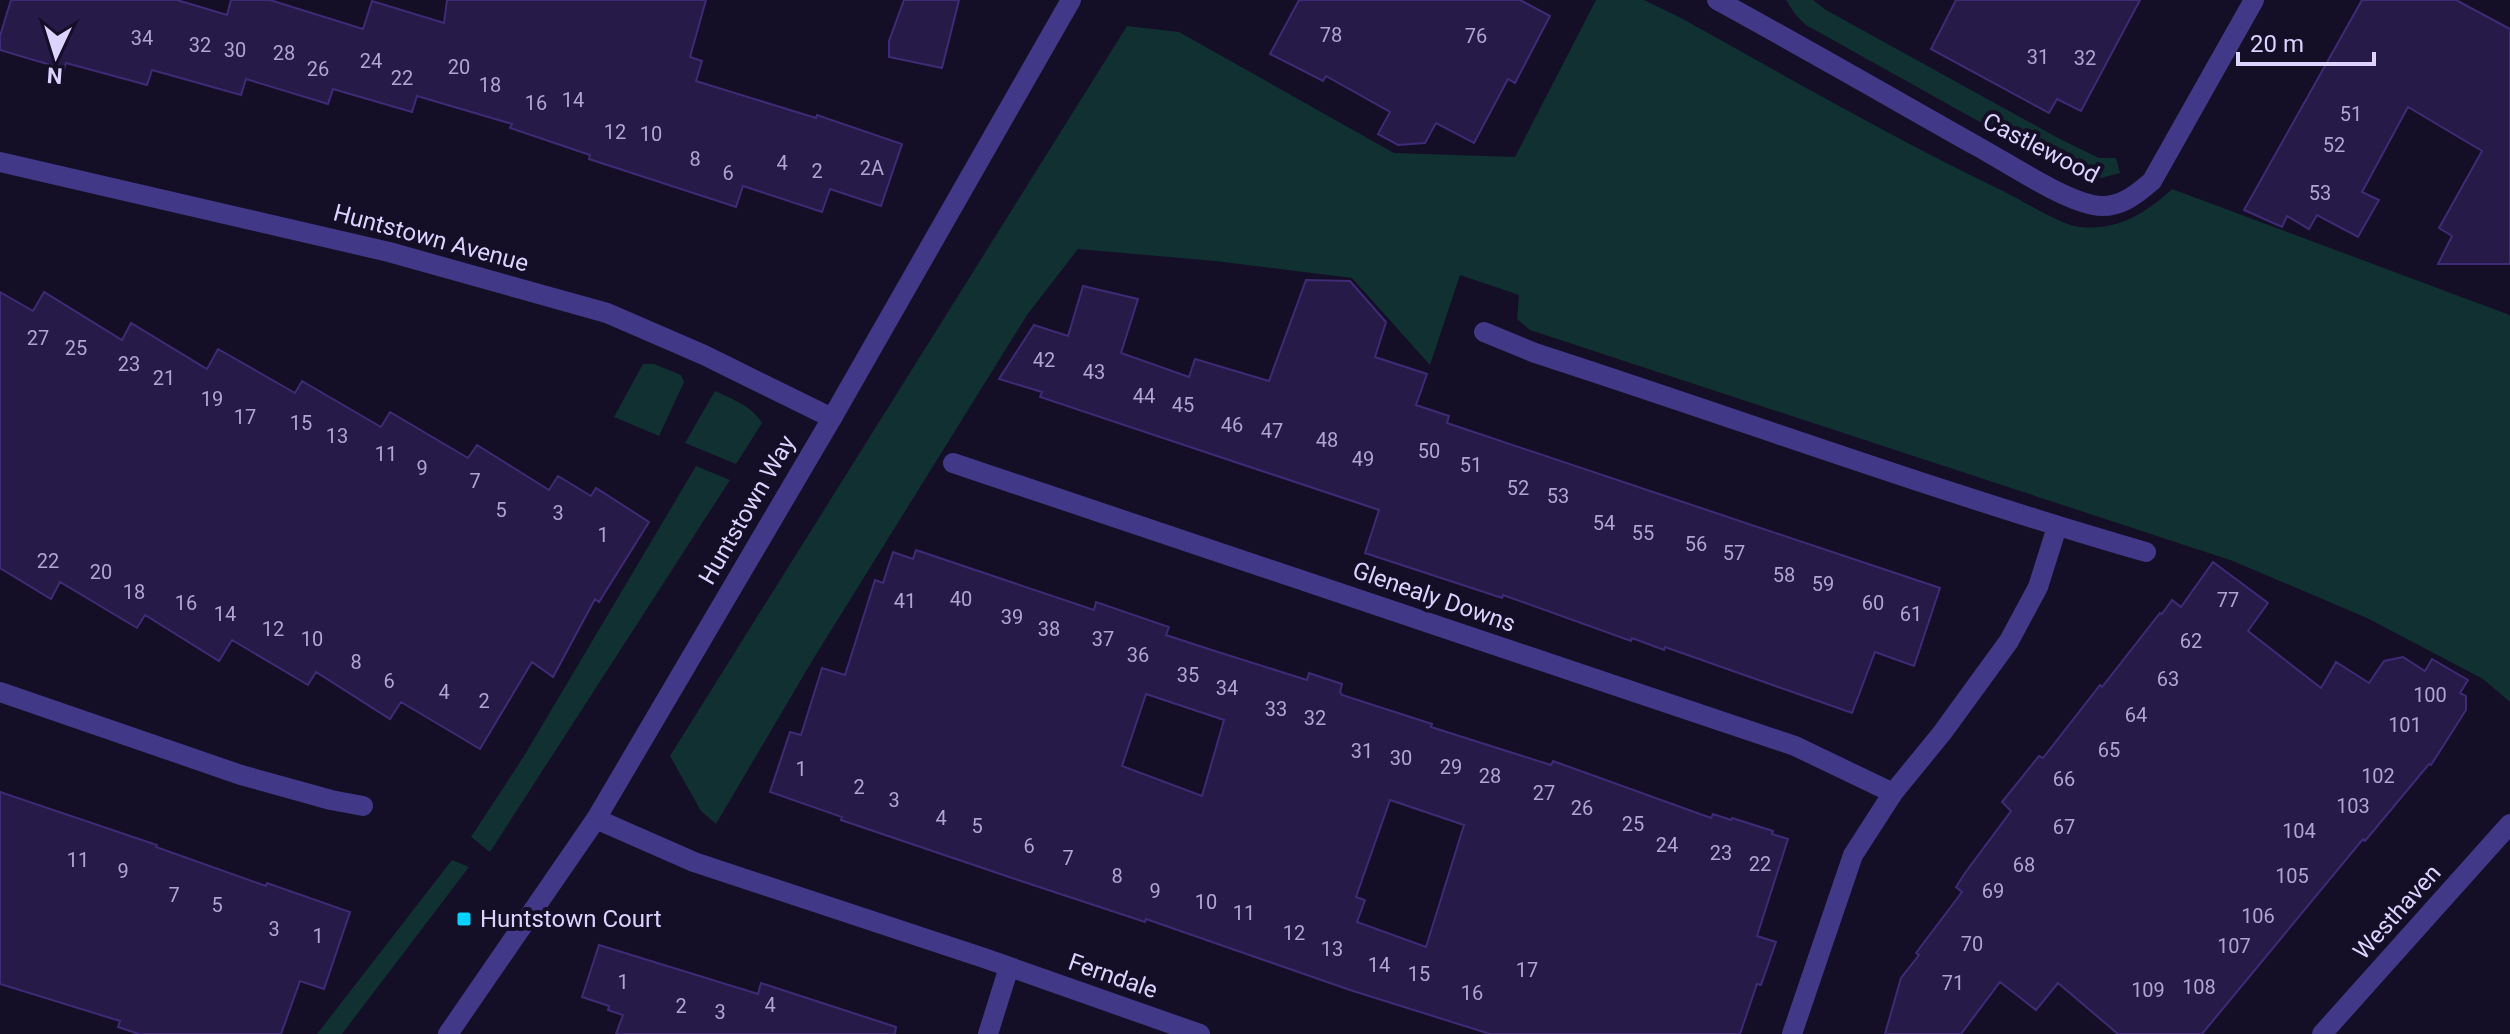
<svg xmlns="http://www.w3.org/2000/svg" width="2510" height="1034" viewBox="0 0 2510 1034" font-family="Roboto,sans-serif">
	<rect width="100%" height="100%" fill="#140e27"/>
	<!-- green -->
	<path fill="#113031" d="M 1596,0 L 1644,0 L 1681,18 C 1787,77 1893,138 2003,191 C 2021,200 2063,226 2080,227 C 2118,231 2146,213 2172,189 L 2507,314 L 2510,316 L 2510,702 L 2483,679 L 2367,618 L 2233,561 L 1530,330 L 1517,319 L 1519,295 L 1460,275 L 1430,365 L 1352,278 L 1215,261 L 1078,249 L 1027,315 L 812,661 L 716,824 L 701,811 L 670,756 L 1127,26 L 1179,32 L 1394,153 L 1515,157 Z
		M 1786,0 L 1813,0 L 1826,10 L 2060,139 L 2099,158 L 2116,158 L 2120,173 L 2101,178 L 2071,173 L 1806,25 L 1795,14 Z
		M 643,364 L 654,364 L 681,375 L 684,382 L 659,436 L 614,417 Z
		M 715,391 C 732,399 752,406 762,423 L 736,464 L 685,443 Z
		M 696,466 L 730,480 L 490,852 L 471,837 L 524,756 Z
		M 452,860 L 469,867 L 345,1030 L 342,1034 L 317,1034 Z"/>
	<!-- building -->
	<path fill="#261a48" stroke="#3f2b75" stroke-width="2" fill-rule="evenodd" d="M 11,0 L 177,0 L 227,15 L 231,0 L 270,0 L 363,29 L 372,1 L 444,23 L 447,0 L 706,0 L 690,57 L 702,61 L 696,81 L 816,118 L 817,115 L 902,144 L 881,206 L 830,189 L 822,212 L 743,186 L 736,207 L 589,159 L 590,155 L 510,128 L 512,124 L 417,96 L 412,112 L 333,89 L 328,104 L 246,79 L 241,95 L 152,70 L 147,85 L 66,63 L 64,69 L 0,50 L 0,36 Z
		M 904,0 L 959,0 L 942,68 L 889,57 L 889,41 Z
		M 1299,0 L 1520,0 L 1550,16 L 1515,83 L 1508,79 L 1474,143 L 1436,123 L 1425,143 L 1398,145 L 1378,134 L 1390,112 L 1326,76 L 1323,81 L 1270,54 Z
		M 1956,0 L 2140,0 L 2081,111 L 2057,99 L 2049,113 L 1931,49 Z
		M 2362,0 L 2456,0 L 2510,29 L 2510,264 L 2438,264 L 2452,236 L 2439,228 L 2482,151 L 2408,107 L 2362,192 L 2379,200 L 2358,237 L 2317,215 L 2309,229 L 2287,216 L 2282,227 L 2244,210 Z
		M 1306,280 L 1350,281 L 1386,322 L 1375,357 L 1427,374 L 1416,405 L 1449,416 L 1447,423 L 1940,588 L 1914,666 L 1875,652 L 1852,713 L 1665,647 L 1664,650 L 1632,638 L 1631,641 L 1503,595 L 1502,598 L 1365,553 L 1379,510 L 1040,397 L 1042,392 L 999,379 L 1034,325 L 1068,336 L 1083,286 L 1138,299 L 1121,353 L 1189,377 L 1195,359 L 1269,381 Z
		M 0,292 L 33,311 L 44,292 L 122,340 L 131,323 L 207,369 L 218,349 L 295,393 L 302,381 L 381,427 L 390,412 L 468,458 L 477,445 L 549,490 L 558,476 L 591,496 L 596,488 L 649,522 L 599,602 L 595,599 L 553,677 L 532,662 L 480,749 L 401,702 L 390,719 L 316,672 L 308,685 L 232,640 L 219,661 L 145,615 L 137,628 L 60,582 L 51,599 L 0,568 Z
		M 916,550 L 1094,610 L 1096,602 L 1169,627 L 1166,635 L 1218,652 L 1307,680 L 1309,673 L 1342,684 L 1340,692 L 1342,695 L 1432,724 L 1431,727 L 1551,765 L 1553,761 L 1711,818 L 1713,814 L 1731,820 L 1732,818 L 1773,831 L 1772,834 L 1788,839 L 1757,936 L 1776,942 L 1761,985 L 1757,984 L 1740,1034 L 1490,1034 L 1350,990 L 1146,919 L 1145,922 L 1015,879 L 841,820 L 842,817 L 770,792 L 790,732 L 801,735 L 822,668 L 845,675 L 875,580 L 883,583 L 893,552 L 913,559 ZM 1146,694 L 1224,720 L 1202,796 L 1122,766 ZM 1390,800 L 1464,825 L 1426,947 L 1357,922 L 1365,900 L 1356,897 Z
		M 2213,562 L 2268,603 L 2248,631 L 2321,688 L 2336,662 L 2369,683 L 2384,661 L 2403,657 L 2425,671 L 2432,659 L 2468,680 L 2460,693 L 2466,696 L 2466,710 L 2431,765 L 2429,764 L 2365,841 L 2363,839 L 2202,1034 L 2118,1034 L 2058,983 L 2036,1010 L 2000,982 L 1961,1034 L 1885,1034 L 1901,978 L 1919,955 L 1916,953 L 1962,892 L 1956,887 L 1965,873 L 2011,811 L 2002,802 L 2039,756 L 2043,758 L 2100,685 L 2102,687 L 2160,613 L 2162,614 L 2172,600 L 2181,607 Z
		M 0,792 L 157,845 L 156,847 L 266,886 L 267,883 L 350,912 L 324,989 L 300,981 L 281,1034 L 139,1034 L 118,1027 L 120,1021 L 0,984 Z
		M 599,945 L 758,994 L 761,983 L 896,1027 L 895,1034 L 616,1034 L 623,1015 L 608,1010 L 609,1006 L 582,997 Z"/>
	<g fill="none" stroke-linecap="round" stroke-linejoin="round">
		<!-- minor -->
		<path stroke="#413887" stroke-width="20" d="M 1717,0 C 1803,47 1888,96 1973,144 C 2005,161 2059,198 2093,205 C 2117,210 2135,196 2152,181 L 2254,0
			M 0,162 L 389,252 L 607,313 L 704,355 L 832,418
			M 1484,332 L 1535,353 C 1739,419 1940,493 2146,552
			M 953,463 L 1795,746 L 1893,793
			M 0,692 L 241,775 L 331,800 L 363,806
			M 596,819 L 694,862 L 984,958 L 1200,1034
			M 988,1034 L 1009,967
			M 1792,1034 L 1853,855 L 1893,793 L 1942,733 L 2009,641 L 2038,587 L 2057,527
			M 2322,1034 L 2510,824"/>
		<!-- tertiary -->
		<path stroke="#413887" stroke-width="20" d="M 448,1034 L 596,819 L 832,418 L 1071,0"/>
	</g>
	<!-- markers -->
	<rect fill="#00d3ff" stroke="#140e27" stroke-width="3" x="456" y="911" width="16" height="16" rx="4"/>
	<g text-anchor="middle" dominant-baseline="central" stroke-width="8" stroke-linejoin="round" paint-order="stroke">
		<!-- number labels -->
		<g font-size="20" fill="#aea6d1">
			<text x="1331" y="35">78</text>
			<text x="1476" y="36">76</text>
			<text x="142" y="38">34</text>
			<text x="200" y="45">32</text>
			<text x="235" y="50">30</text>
			<text x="284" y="53">28</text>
			<text x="2038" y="57">31</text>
			<text x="2085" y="58">32</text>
			<text x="371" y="61">24</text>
			<text x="459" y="67">20</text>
			<text x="318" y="69">26</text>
			<text x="402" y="78">22</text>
			<text x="490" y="85">18</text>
			<text x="573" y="100">14</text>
			<text x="536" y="103">16</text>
			<text x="2351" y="114">51</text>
			<text x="615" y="132">12</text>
			<text x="651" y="134">10</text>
			<text x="2334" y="145">52</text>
			<text x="695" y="159">8</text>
			<text x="782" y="163">4</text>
			<text x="872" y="168">2A</text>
			<text x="817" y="171">2</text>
			<text x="728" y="173">6</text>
			<text x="2320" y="193">53</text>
			<text x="38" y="338">27</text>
			<text x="76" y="348">25</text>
			<text x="1044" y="360">42</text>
			<text x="129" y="364">23</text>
			<text x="1094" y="372">43</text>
			<text x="164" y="378">21</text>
			<text x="1144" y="396">44</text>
			<text x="212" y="399">19</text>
			<text x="1183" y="405">45</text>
			<text x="245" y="417">17</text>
			<text x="301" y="423">15</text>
			<text x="1232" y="425">46</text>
			<text x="1272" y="431">47</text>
			<text x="337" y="436">13</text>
			<text x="1327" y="440">48</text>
			<text x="1429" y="451">50</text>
			<text x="386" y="454">11</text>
			<text x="1363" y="459">49</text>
			<text x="1471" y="465">51</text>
			<text x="422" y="468">9</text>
			<text x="475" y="481">7</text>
			<text x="1518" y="488">52</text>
			<text x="1558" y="496">53</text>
			<text x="501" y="510">5</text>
			<text x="558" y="513">3</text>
			<text x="1604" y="523">54</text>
			<text x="1643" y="533">55</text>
			<text x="603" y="535">1</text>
			<text x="1696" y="544">56</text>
			<text x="1734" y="553">57</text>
			<text x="48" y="561">22</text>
			<text x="101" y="572">20</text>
			<text x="1784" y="575">58</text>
			<text x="1823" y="584">59</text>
			<text x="134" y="592">18</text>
			<text x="961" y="599">40</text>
			<text x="2228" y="600">77</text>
			<text x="905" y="601">41</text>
			<text x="186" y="603">16</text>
			<text x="1873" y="603">60</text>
			<text x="225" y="614">14</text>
			<text x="1911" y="614">61</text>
			<text x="1012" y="617">39</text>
			<text x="273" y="629">12</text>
			<text x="1049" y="629">38</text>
			<text x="312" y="639">10</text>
			<text x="1103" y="639">37</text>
			<text x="2191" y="641">62</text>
			<text x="1138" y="655">36</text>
			<text x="356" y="662">8</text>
			<text x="1188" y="675">35</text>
			<text x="2168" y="679">63</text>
			<text x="389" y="681">6</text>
			<text x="1227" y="688">34</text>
			<text x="444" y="692">4</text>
			<text x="2430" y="695">100</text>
			<text x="484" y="701">2</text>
			<text x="1276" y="709">33</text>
			<text x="2136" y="715">64</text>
			<text x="1315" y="718">32</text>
			<text x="2405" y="725">101</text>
			<text x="2109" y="750">65</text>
			<text x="1362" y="751">31</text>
			<text x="1401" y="758">30</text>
			<text x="1451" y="767">29</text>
			<text x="801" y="769">1</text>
			<text x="1490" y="776">28</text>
			<text x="2378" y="776">102</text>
			<text x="2064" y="779">66</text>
			<text x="859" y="787">2</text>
			<text x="1544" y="793">27</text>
			<text x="894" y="800">3</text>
			<text x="2353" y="806">103</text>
			<text x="1582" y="808">26</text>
			<text x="941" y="818">4</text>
			<text x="1633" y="824">25</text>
			<text x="977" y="826">5</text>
			<text x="2064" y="827">67</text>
			<text x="2299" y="831">104</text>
			<text x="1667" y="845">24</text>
			<text x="1029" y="846">6</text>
			<text x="1721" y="853">23</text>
			<text x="1068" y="858">7</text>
			<text x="78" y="860">11</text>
			<text x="1760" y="864">22</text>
			<text x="2024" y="865">68</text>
			<text x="123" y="871">9</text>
			<text x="1117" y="876">8</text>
			<text x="2292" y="876">105</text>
			<text x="1155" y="891">9</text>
			<text x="1993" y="891">69</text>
			<text x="174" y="895">7</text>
			<text x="1206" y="902">10</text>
			<text x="217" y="905">5</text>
			<text x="1244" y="913">11</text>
			<text x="2258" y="916">106</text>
			<text x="274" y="929">3</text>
			<text x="1294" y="933">12</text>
			<text x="318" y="936">1</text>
			<text x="1972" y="944">70</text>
			<text x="2234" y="946">107</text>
			<text x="1332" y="949">13</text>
			<text x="1379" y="965">14</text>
			<text x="1527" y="970">17</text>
			<text x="1419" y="974">15</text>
			<text x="623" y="982">1</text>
			<text x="1953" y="983">71</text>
			<text x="2199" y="987">108</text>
			<text x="2148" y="990">109</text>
			<text x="1472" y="993">16</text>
			<text x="770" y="1005">4</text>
			<text x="681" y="1006">2</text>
			<text x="720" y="1012">3</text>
		</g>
		<!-- street labels -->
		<g font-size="24" fill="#dcd4ff" stroke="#140e27">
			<text transform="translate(2041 148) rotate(27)">Castlewood</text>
			<text transform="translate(431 238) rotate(15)">Huntstown Avenue</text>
			<text transform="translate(747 510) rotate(-60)">Huntstown Way</text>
			<text transform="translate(1434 597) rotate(19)">Glenealy Downs</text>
			<text transform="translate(2397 912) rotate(-48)">Westhaven</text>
			<text transform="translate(1113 976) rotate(19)">Ferndale</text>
		</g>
		<!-- poi labels -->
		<g font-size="24" fill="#dcd4ff" stroke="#140e27" text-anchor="start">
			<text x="480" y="919">Huntstown Court</text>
		</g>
	</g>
	<!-- north arrow -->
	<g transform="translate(56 56) rotate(184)" stroke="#140e27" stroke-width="6" paint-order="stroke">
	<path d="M0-6L14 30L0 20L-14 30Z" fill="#dcd4ff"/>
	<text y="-12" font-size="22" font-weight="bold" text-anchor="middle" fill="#dcd4ff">N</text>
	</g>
	<!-- scale -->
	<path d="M2238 52v12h136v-12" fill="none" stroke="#dcd4ff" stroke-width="4"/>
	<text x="2250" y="52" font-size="24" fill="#dcd4ff" stroke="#140e27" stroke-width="6" paint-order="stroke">20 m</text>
</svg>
